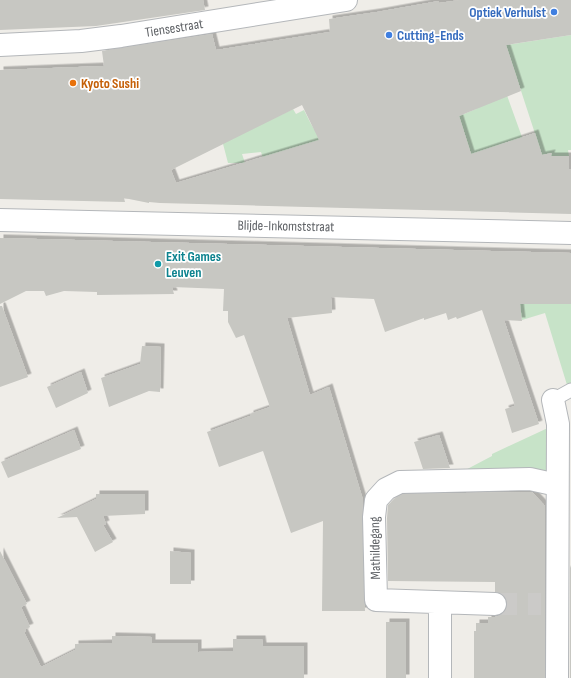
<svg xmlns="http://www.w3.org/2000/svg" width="571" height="678" viewBox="0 0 571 678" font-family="'Sofia Sans Condensed',sans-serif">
	<defs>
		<filter id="shadow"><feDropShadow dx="3.5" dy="-3.5" stdDeviation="0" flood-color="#0004"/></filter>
	</defs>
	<rect width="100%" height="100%" fill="#efede8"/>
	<!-- green -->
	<path fill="#c7e3c8" d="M 571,35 L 571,150 L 568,150 L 569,156 L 551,156 L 551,153 L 542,155 L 506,45 Z
		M 505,90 L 527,151 L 510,141 L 491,148 L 472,157 L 459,116 L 476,109 Z
		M 293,109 L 296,114 L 304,110 L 311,124 L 334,160 L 266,168 L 261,152 L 242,154 L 245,163 L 228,163 L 222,140 L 254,128 Z
		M 516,303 L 571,304 L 571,398 L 545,313 L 522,320 Z
		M 550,427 L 549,472 L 454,476 L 492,456 L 492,454 Z"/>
	<!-- building -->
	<path fill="#c7c7c2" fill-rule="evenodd" filter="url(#shadow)" d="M 0,0 L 203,0 L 205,10 L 96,26 L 0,30 Z
		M 460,0 L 571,0 L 571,35 L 506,45 L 521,91 L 459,116 L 471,154 L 535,133 L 542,155 L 552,153 L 551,156 L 569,156 L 569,169 L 571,169 L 571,214 L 160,203 L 149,202 L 149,203 L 124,198 L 125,202 L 0,199 L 0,70 L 104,66 L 102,51 L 212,34 L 216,50 L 330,32 L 329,19 L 377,12 L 439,1 L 439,3 ZM 302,105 L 319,140 L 176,183 L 171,170 Z
		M 0,238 L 571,253 L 571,304 L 520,304 L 522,321 L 504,320 L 539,424 L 512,433 L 505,409 L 515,406 L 482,310 L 457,319 L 456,317 L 448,320 L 446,313 L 424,320 L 424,318 L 385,332 L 374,299 L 331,297 L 332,313 L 287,318 L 310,395 L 329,387 L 363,500 L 362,517 L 365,611 L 322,611 L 323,521 L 291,533 L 263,451 L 219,467 L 207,432 L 250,416 L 250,414 L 270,407 L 244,335 L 236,338 L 228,322 L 228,311 L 223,311 L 224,289 L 172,287 L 174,294 L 97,295 L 97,292 L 64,291 L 46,296 L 44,291 L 26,291 L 0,304 Z
		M 0,306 L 2,306 L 28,377 L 0,387 Z
		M 142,346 L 161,347 L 160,392 L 149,391 L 109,407 L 101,378 L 140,364 Z
		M 81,372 L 88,393 L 56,408 L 47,387 Z
		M 74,430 L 81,449 L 8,478 L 1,462 Z
		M 439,435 L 450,468 L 423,469 L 414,442 Z
		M 529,492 L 532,492 L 545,506 L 545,678 L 474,678 L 474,631 L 476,631 L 476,623 L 488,623 L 488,617 L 495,617 L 501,615 L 505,611 L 507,605 L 506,598 L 502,594 L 495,592 L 495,582 L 388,581 L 387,518 L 388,505 L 394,499 L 403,494 Z
		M 96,494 L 145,494 L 145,514 L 103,516 L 106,524 L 103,525 L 113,542 L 95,552 L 77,517 L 57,518 L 96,499 Z
		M 0,551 L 27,604 L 21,607 L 30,627 L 25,629 L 26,631 L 24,632 L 41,667 L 75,650 L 75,644 L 112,643 L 112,636 L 152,637 L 152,643 L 198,643 L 198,652 L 233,651 L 233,639 L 262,639 L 263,646 L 304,646 L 304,678 L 0,678 Z
		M 170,551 L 191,553 L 191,584 L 170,584 Z
		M 570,565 L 571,568 L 571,678 L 570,678 Z
		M 386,622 L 406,622 L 406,678 L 386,678 Z"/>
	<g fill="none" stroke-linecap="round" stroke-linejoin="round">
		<!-- minor-tunnel -->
		<path stroke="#cbcac8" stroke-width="22" stroke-dasharray="22 11" stroke-linecap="butt" d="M 495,604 L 541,604"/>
		<!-- service casing -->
		<g stroke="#b4b7ba" stroke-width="15">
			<path id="service" d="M 553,400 L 571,390"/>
		</g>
		<!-- minor casing -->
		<g stroke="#b4b7ba" stroke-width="24">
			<path id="minor" d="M 553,400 L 558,424 L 557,678
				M 440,603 L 440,678
				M 495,604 L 376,600 L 374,517 L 376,500 L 386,489 L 400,482 L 530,479 L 557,485"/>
		</g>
		<!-- tertiary casing -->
		<g stroke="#b4b7ba" stroke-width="24">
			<path id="tertiary" d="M 0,45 L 81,41 L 121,36 L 346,0
				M 0,220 L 571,233"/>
		</g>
		<!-- service -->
		<use href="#service" stroke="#fff" stroke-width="13"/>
		<!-- minor -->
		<use href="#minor" stroke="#fff" stroke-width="22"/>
		<!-- tertiary -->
		<use href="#tertiary" stroke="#fff" stroke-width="22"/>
	</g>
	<!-- markers -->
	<g fill="#3f7fe0" stroke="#fff" stroke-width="1.5">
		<circle cx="554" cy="12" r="4"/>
		<circle cx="389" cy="35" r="4"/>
	</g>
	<circle fill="#e8710a" stroke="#fff" stroke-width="1.5" cx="73" cy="83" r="4"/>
	<circle fill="#0f9aa8" stroke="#fff" stroke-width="1.5" cx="158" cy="264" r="4"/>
	<g text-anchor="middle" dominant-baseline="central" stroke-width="3.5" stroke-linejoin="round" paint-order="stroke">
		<!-- shop labels -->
		<g font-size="14" font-weight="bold" fill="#366cbe" stroke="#fff" text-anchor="end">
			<text x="546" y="12">Optiek Verhulst</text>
			<text x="397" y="35" text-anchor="start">Cutting-Ends</text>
		</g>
		<!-- street labels -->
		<g font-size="14" fill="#5f6266" stroke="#fff">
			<text transform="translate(174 28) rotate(-9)">Tiensestraat</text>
			<text transform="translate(286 226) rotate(1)">Blijde-Inkomststraat</text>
			<text transform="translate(375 548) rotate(-91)">Mathildegang</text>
		</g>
		<!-- food labels -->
		<g font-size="14" font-weight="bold" fill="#c56008" stroke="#fff" text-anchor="start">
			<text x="81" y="83">Kyoto Sushi</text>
		</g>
		<!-- culture labels -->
		<g font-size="14" font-weight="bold" fill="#0d838f" stroke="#fff" text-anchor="start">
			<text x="166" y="256">Exit Games<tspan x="166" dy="16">Leuven</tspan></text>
		</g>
	</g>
</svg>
